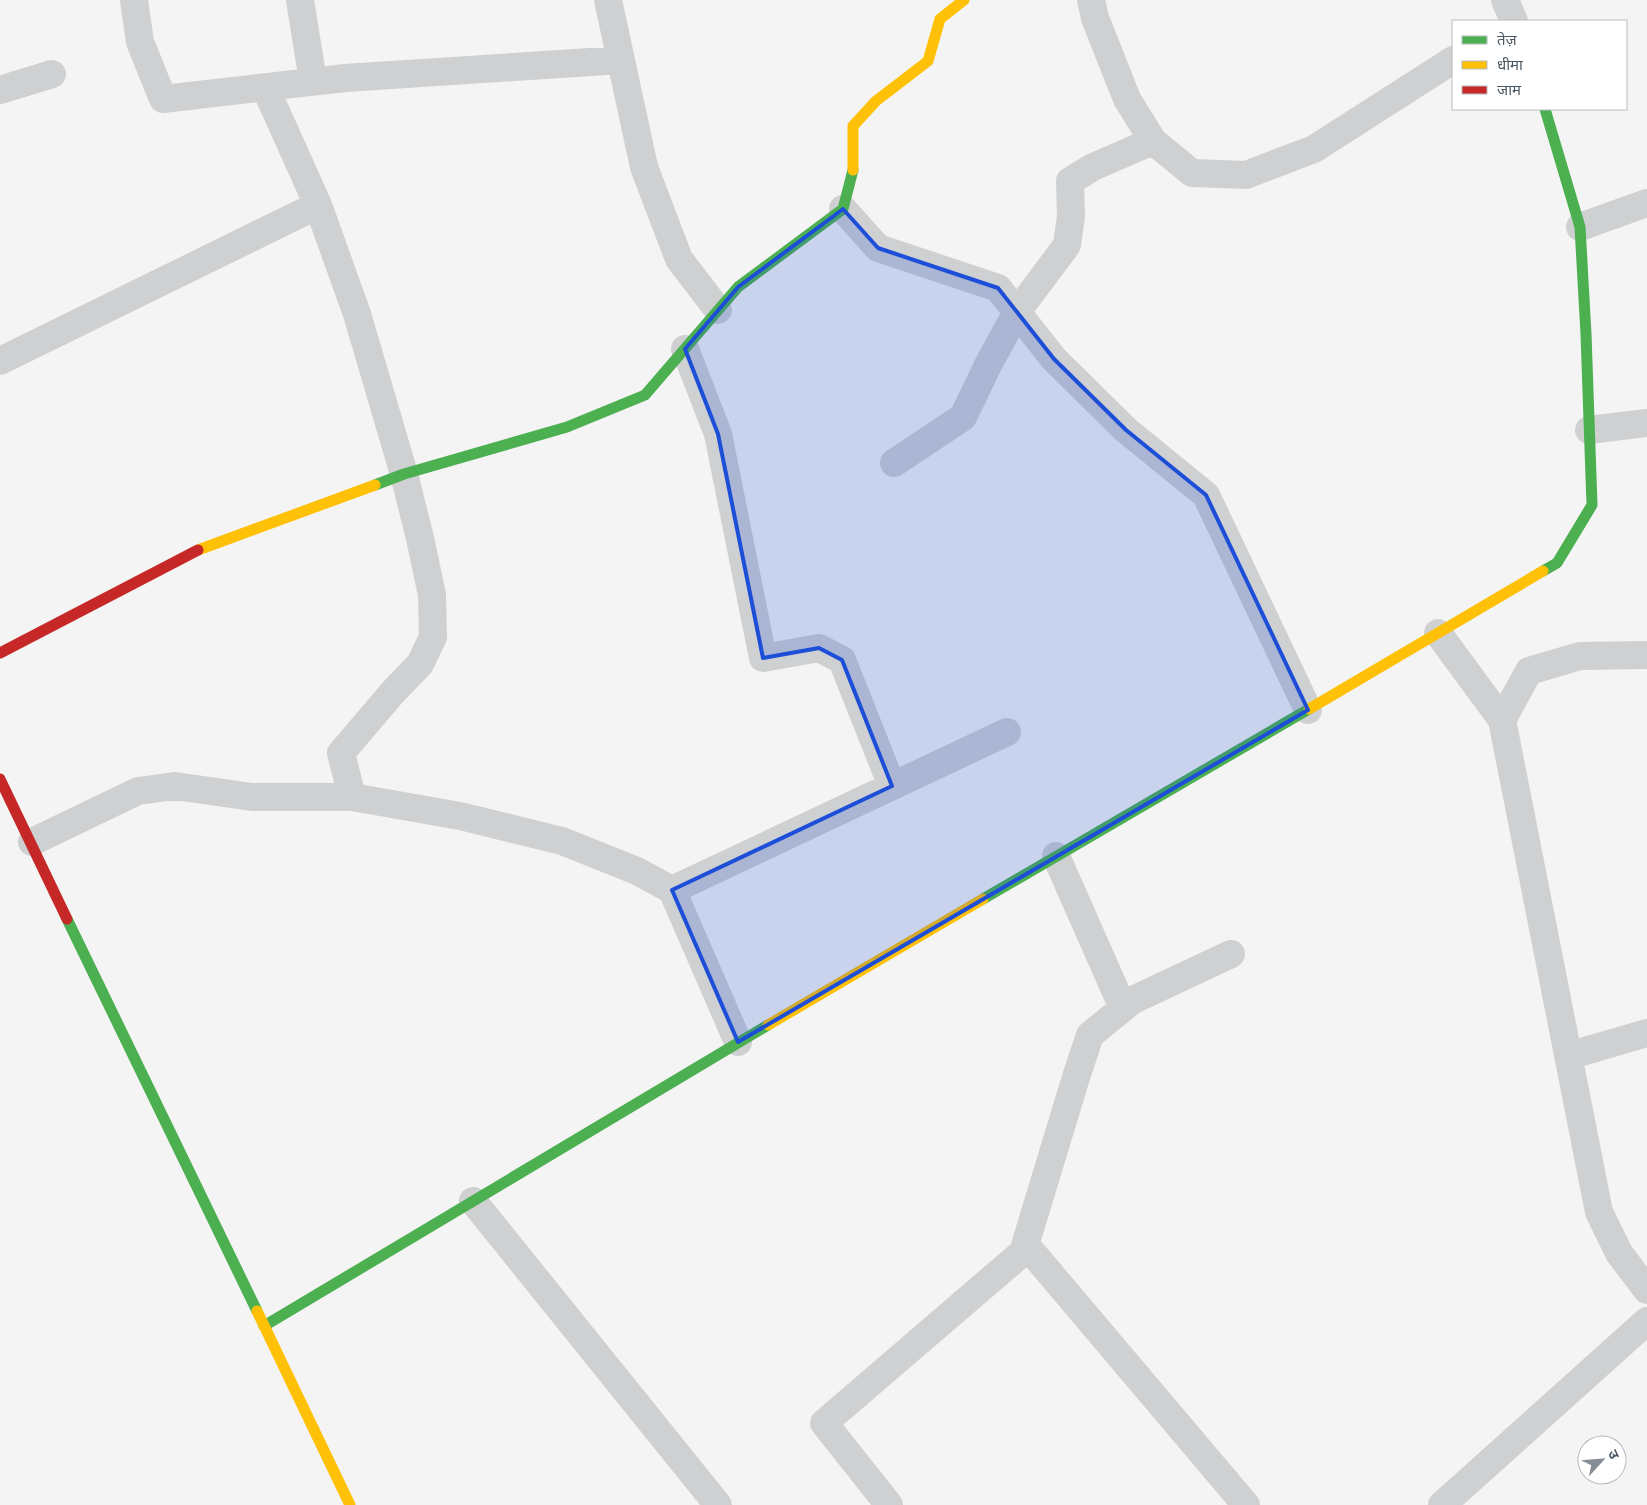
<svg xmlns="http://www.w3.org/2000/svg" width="1647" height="1505" viewBox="0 0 1647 1505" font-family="'Archivo Narrow','Noto Sans Devanagari',sans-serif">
	<rect width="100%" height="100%" fill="#f4f4f4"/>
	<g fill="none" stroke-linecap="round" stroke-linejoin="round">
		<!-- street -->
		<path stroke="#ced0d2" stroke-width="28" d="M 134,0 L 140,42 L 163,99 L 345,78 L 621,60
			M 300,0 L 313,81
			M 608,0 L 644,167 L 679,259 L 718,310
			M 1091,0 L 1095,18 L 1127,99 L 1153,141 L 1192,173 L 1246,175 L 1314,149 L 1453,60
			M 1505,0 L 1514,21
			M 265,87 L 318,205 L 357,314 L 404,474 L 420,538 L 432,595 L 433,637 L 420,664 L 393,692 L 341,753 L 352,797
			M 0,90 L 52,74
			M 843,209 L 878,248 L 998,288 L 1054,359 L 1126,430 L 1206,495 L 1308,710
			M 1580,227 L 1647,203
			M 685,349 L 718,434 L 763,658 L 819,648 L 842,660 L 892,786
			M 0,361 L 318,205
			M 1589,430 L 1647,423
			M 894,463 L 963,417 L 989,363 L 1017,312 L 1067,245 L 1071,216 L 1070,181 L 1093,167 L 1153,141
			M 1438,633 L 1502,720
			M 1647,655 L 1580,656 L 1529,671 L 1502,720 L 1599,1212 L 1619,1253 L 1647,1290
			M 32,842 L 138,791 L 175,786 L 252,797 L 352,797 L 460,816 L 562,841 L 637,871 L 672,890 L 738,1042
			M 1056,856 L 1123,1008
			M 672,890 L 1007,732
			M 1568,1056 L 1647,1033
			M 473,1201 L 718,1505
			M 1026,1245 L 1246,1505
			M 889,1505 L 824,1423 L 1023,1252 L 1077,1074 L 1090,1035 L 1133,1000 L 1231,954
			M 1442,1505 L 1647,1321"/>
		<!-- fast -->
		<path stroke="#4caf50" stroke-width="11" d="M 375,485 L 404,474 L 567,427 L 645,395 L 738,287 L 843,209 L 853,170
			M 1543,571 L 1557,563 L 1592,505 L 1586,334 L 1580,227 L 1545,109
			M 983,899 L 1309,709
			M 67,919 L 257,1311
			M 264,1326 L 768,1025"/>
		<!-- slow -->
		<path stroke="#ffc107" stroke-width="11" d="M 853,170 L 853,126 L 876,101 L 928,61 L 940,19 L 964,0
			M 198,550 L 375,485
			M 1309,709 L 1543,571
			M 768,1025 L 983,899
			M 257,1311 L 350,1505"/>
		<!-- jam -->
		<path stroke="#c62828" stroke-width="11" d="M 0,653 L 198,550
			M 0,779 L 67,919"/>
	</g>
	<!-- marked area -->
	<path fill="#1d4ed8" fill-opacity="0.2" stroke="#1d4ed8" stroke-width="4" stroke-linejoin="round" d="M 843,209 L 878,248 L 998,288 L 1054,359 L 1126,430 L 1206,495 L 1308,710 L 738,1042 L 672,890 L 892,786 L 842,660 L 819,648 L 763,658 L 718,434 L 685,349 L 738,287 Z"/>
	<!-- legend -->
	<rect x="1452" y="20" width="175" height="90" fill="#ffffff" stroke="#b7bbc0"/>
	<rect x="1462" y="36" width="25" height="8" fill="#4caf50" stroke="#b7bbc0"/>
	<text x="1497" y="45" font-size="15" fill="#4a5661">तेज़</text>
	<rect x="1462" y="61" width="25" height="8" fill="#ffc107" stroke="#b7bbc0"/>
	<text x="1497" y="70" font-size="15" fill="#4a5661">धीमा</text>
	<rect x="1462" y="86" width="25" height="8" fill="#c62828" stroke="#b7bbc0"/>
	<text x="1497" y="95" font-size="15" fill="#4a5661">जाम</text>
	<!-- north arrow -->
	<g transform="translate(1602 1460) rotate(64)"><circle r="24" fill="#ffffff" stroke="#b7bbc0"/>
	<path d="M0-4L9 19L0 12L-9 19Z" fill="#868d94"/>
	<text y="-8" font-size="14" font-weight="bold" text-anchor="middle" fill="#4a5661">उ</text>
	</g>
</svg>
